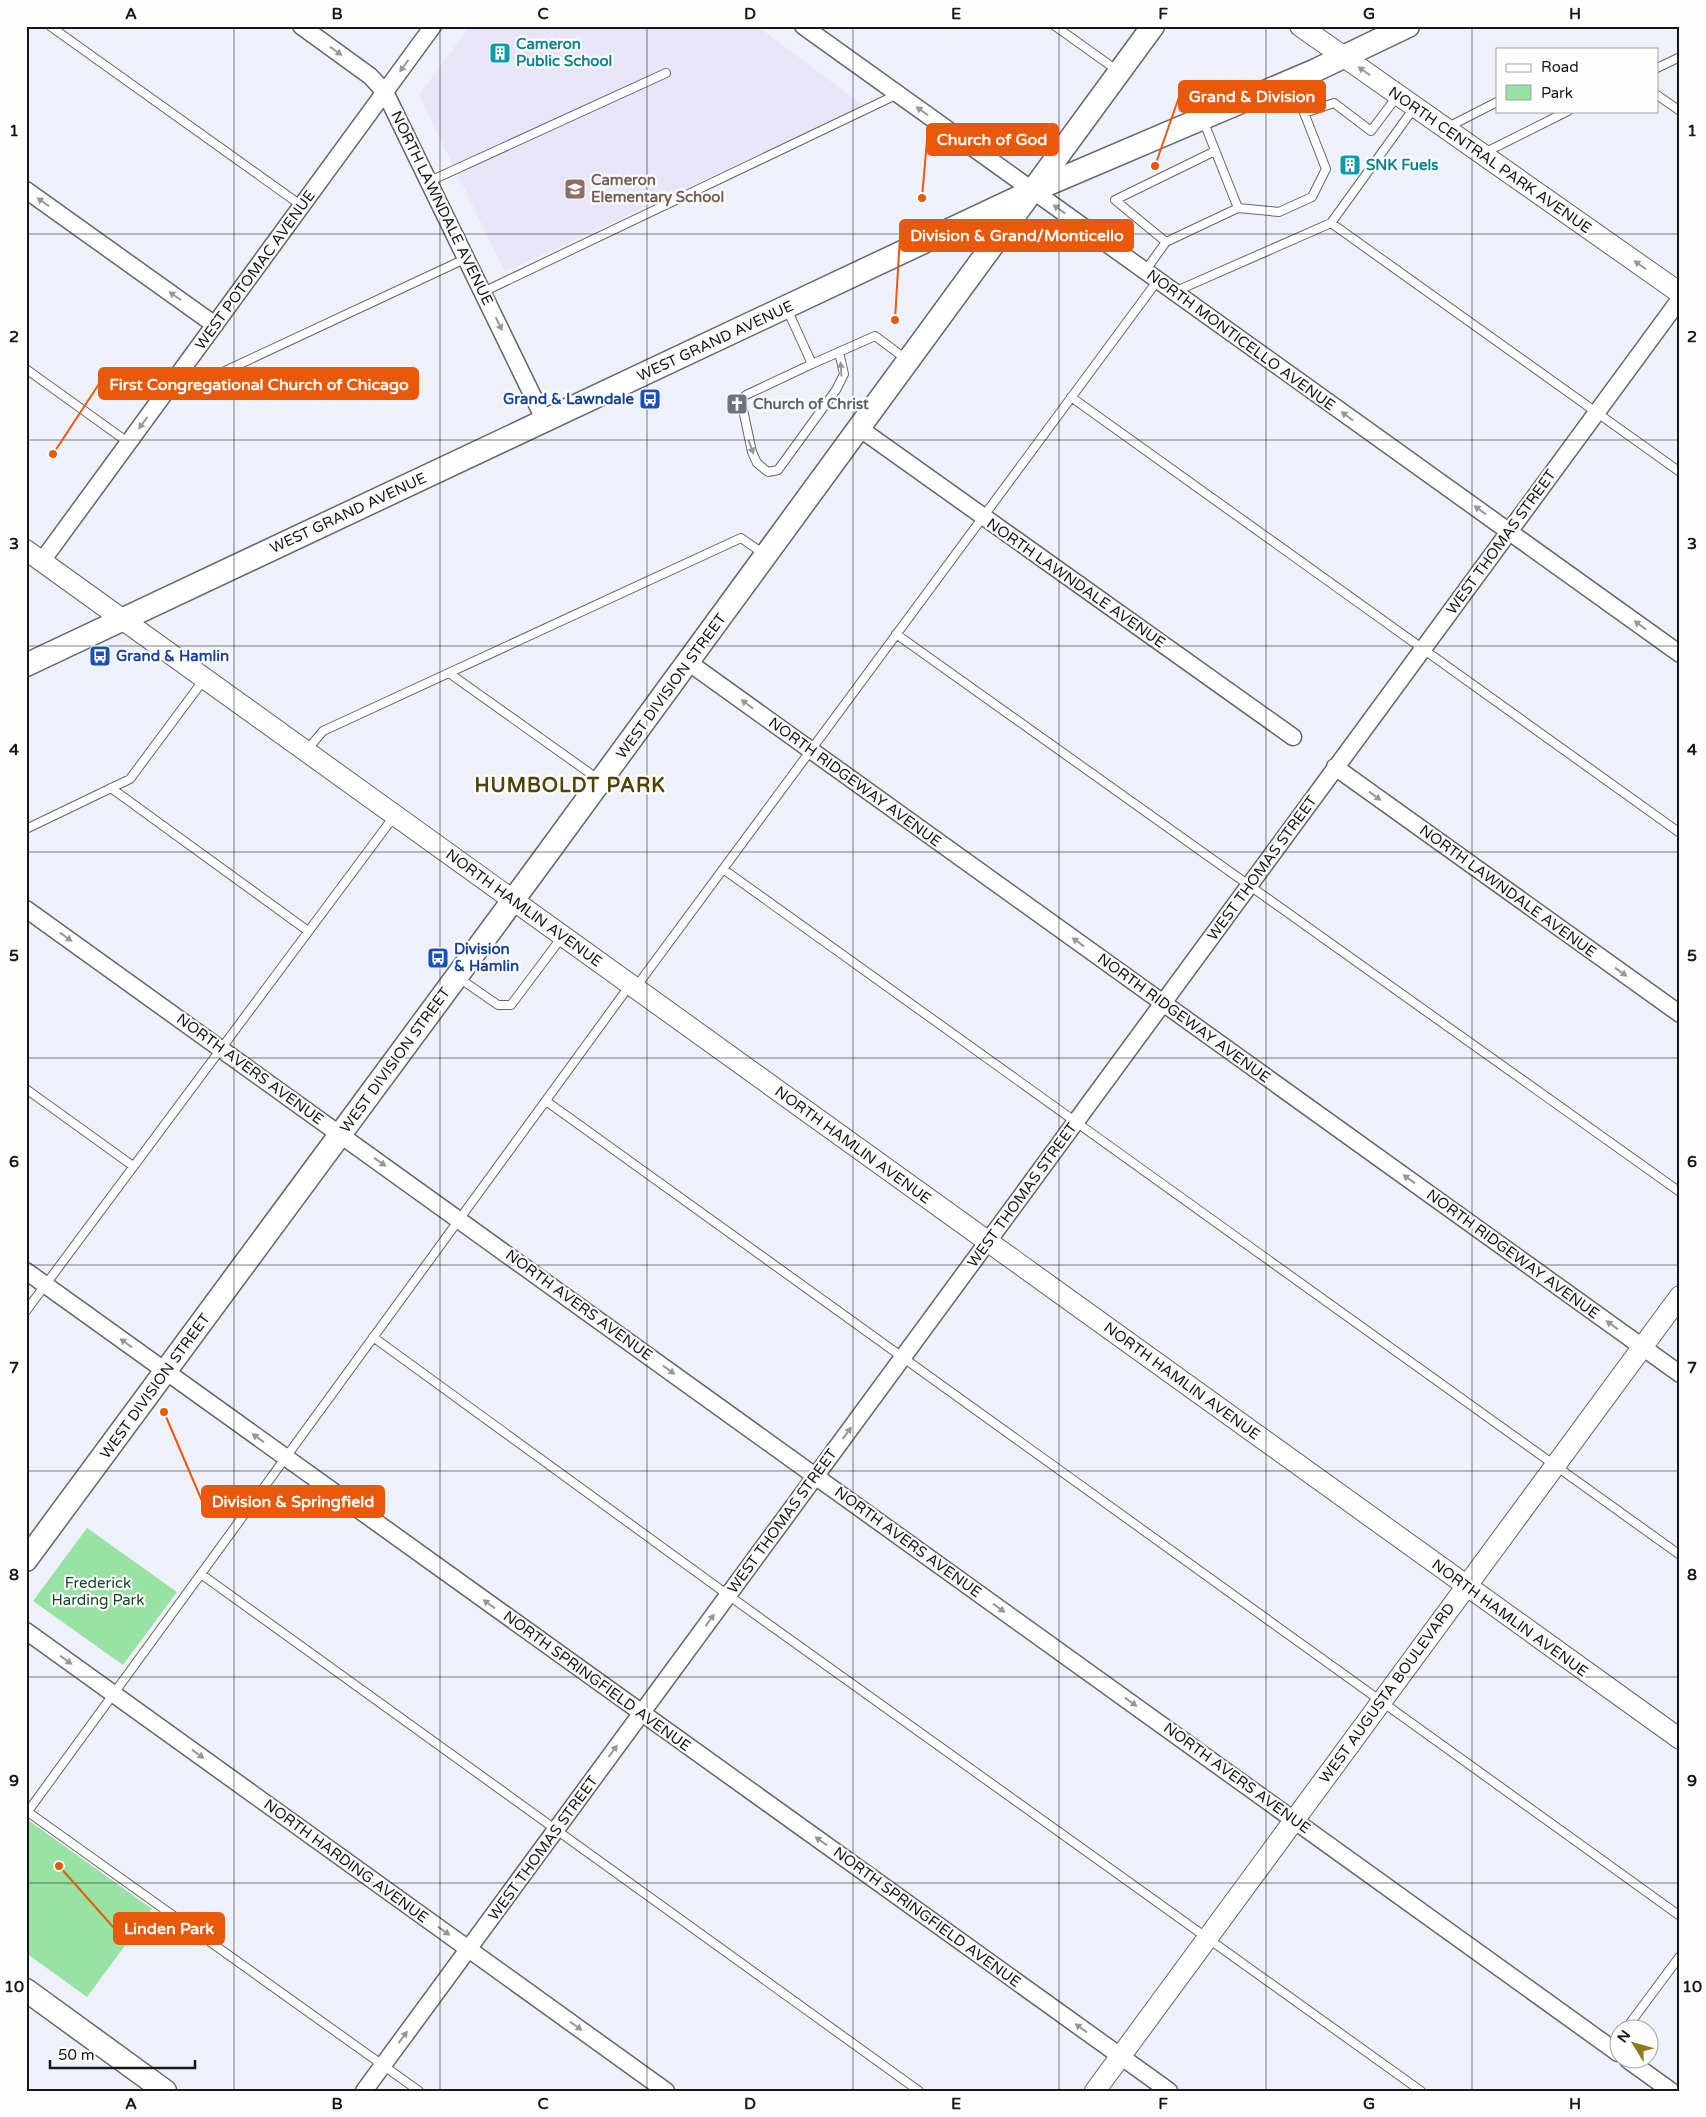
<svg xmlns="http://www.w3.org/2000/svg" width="1706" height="2117" viewBox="0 0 1706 2117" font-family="'Varela Round',sans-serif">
	<rect width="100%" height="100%" fill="#eef1f9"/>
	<!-- education -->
	<path fill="#e8e4fa" d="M 470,26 L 757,26 L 864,106 L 505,272 L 419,95 Z"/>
	<!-- green -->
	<path fill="#98e3a4" d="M 87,1528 L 177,1592 L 123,1665 L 33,1601 Z
		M 28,1820 L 152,1909 L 87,1997 L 26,1953 Z"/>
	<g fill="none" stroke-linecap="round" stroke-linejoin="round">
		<!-- service casing -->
		<g stroke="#64666d" stroke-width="10">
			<path id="service" d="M 50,26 L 302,206
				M 1055,26 L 1118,71
				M 1657,68 L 1680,57
				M 1657,95 L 1680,111
				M 1304,113 L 1334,103 L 1371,131 L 1398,95
				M 1448,127 L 1497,102
				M 1484,153 L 1568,111
				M 430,181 L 666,73
				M 1238,208 L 1279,212 L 1312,197 L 1326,169 L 1292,82
				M 1331,223 L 1680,472
				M 1166,242 L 1115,200 L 1215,151
				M 1145,271 L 1166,242 L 1238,208 L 1203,120
				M 483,292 L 898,94
				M 1174,292 L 1331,223 L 1414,108
				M 787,309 L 812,364 L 746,395 L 741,400 L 752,452 L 757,463 L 768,472 L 778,470 L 836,390 L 844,374 L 839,352
				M 812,364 L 875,336 L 906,359
				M 26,369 L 129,443
				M 178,377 L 212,377 L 467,258
				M 1071,397 L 1680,833
				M 896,634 L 1680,1192
				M 449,673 L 598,779
				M 307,750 L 323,731 L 741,538 L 764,554
				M 111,788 L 308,931
				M 26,829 L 130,779 L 205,678
				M 723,869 L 1680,1555
				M 459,978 L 498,1005 L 511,1005 L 562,937
				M 636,987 L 1158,280
				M 26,1089 L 133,1166
				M 546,1101 L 1680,1916
				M 26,1311 L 395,815
				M 373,1337 L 728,1595 L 1421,2091
				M 201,1574 L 919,2091
				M 28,1812 L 419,2091
				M 26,1814 L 630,985
				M 1625,2030 L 1680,1956"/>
		</g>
		<!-- minor casing -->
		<g stroke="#64666d" stroke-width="19">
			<path id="minor" d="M 301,26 L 370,76 L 385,92 L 545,421
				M 803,26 L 1680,654
				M 26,190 L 215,325
				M 859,428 L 1293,737
				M 42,561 L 433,26
				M 688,662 L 1680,1374
				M 1335,767 L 1680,1014
				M 26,909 L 1618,2053
				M 26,1271 L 1169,2091
				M 26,1631 L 666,2091
				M 1628,2060 L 1671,2091
				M 364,2091 L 1680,299"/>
		</g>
		<!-- tertiary casing -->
		<g stroke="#64666d" stroke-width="22">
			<path id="tertiary" d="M 1300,26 L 1680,293
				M 26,550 L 1680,1739
				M 1095,2091 L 1680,1296"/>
		</g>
		<!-- secondary casing -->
		<g stroke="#64666d" stroke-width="25">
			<path id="secondary" d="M 26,665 L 1032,191 L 1316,70 L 1408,26
				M 26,1560 L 528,880 L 1153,26
				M 26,1990 L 165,2091"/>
		</g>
		<!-- service -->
		<use href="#service" stroke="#fff" stroke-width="8"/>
		<!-- minor -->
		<use href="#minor" stroke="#fff" stroke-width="16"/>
		<!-- tertiary -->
		<use href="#tertiary" stroke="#fff" stroke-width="20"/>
		<!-- secondary -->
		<use href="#secondary" stroke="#fff" stroke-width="22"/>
	</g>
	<!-- one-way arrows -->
	<defs><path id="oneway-solid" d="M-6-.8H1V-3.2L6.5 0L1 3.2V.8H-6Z" transform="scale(1.25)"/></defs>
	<g fill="#969798">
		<use href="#oneway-solid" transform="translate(336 51) rotate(36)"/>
		<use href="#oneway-solid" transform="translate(404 66) rotate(126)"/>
		<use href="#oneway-solid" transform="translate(1364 71) rotate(-145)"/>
		<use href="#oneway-solid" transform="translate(922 111) rotate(-145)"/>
		<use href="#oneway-solid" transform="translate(43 202) rotate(-145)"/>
		<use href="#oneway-solid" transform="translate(1059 209) rotate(-144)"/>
		<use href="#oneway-solid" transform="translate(1640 265) rotate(-145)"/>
		<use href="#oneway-solid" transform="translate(175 296) rotate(-145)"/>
		<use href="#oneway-solid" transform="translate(499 324) rotate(64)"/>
		<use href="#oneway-solid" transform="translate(841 369) rotate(-94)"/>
		<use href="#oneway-solid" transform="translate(1347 416) rotate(-144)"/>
		<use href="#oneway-solid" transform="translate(143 423) rotate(126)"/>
		<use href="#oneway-solid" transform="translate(751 447) rotate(70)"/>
		<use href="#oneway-solid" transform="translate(1480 510) rotate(-144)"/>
		<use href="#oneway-solid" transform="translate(1640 625) rotate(-144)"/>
		<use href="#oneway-solid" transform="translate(747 704) rotate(-144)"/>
		<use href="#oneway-solid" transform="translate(1375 796) rotate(36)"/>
		<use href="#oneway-solid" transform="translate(66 937) rotate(36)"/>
		<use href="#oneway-solid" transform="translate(1078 942) rotate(-144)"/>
		<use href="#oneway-solid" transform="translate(1621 972) rotate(36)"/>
		<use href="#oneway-solid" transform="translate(380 1162) rotate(36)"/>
		<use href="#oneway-solid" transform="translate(1409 1179) rotate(-144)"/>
		<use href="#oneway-solid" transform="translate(1612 1325) rotate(-144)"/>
		<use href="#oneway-solid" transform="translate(126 1343) rotate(-144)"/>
		<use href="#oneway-solid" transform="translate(669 1370) rotate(36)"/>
		<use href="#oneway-solid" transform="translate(847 1433) rotate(-54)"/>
		<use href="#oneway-solid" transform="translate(258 1438) rotate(-144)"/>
		<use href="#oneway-solid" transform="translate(489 1604) rotate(-144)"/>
		<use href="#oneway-solid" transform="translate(999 1608) rotate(36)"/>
		<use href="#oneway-solid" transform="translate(710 1620) rotate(-54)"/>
		<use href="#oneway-solid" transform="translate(66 1660) rotate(36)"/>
		<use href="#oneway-solid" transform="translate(1131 1702) rotate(36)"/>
		<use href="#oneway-solid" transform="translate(613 1751) rotate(-54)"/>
		<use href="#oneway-solid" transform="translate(198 1754) rotate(36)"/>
		<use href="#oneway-solid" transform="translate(821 1841) rotate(-144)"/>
		<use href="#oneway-solid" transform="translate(444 1931) rotate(36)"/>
		<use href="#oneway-solid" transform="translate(576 2026) rotate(36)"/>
		<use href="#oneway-solid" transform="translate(1081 2028) rotate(-144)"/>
		<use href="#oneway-solid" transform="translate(403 2037) rotate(-54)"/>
	</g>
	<!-- grid -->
	<path fill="none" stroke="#161719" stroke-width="1" stroke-opacity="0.55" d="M 234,26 L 234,2091M 440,26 L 440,2091M 647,26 L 647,2091M 853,26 L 853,2091M 1059,26 L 1059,2091M 1266,26 L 1266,2091M 1472,26 L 1472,2091M 26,234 L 1680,234M 26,440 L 1680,440M 26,646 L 1680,646M 26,852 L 1680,852M 26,1058 L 1680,1058M 26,1265 L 1680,1265M 26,1471 L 1680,1471M 26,1677 L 1680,1677M 26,1883 L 1680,1883"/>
	<!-- icons -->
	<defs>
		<g id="building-square" transform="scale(1.125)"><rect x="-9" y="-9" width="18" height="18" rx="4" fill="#0f9aa8" stroke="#fefefe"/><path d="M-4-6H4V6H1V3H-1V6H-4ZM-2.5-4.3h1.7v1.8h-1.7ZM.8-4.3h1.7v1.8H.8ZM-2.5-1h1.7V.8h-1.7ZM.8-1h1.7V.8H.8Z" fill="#fff"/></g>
		<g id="school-square" transform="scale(1.125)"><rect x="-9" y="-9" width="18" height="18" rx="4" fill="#8d6e63" stroke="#fefefe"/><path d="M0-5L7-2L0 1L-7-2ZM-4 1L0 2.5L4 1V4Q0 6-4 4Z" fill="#fff"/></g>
		<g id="bus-square" transform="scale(1.125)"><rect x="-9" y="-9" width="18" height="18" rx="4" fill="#1a4fb4" stroke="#fefefe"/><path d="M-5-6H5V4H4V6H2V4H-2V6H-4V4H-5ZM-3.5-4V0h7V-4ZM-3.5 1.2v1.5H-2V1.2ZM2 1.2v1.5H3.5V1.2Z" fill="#fff"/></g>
		<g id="church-square" transform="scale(1.125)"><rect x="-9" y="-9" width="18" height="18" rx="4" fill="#6b7280" stroke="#fefefe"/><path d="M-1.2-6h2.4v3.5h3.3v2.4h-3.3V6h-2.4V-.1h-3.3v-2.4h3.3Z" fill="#fff"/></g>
	</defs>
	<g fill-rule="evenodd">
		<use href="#building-square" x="500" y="53"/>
		<use href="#building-square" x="1350" y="165"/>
		<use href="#school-square" x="575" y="189"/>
		<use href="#bus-square" x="650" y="399"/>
		<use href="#church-square" x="737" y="404"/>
		<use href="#bus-square" x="100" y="656"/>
		<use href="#bus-square" x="438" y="958"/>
	</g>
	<g text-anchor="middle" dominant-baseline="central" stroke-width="4.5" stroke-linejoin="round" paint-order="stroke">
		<!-- culture labels -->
		<g font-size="15" font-weight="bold" fill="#0d838f" stroke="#fefefe" text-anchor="start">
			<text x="516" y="44">Cameron<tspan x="516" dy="17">Public School</tspan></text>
			<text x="1366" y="165">SNK Fuels</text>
		</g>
		<!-- street labels -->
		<g font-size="15" fill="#161719" stroke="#fefefe">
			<text transform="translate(1490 160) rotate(35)">NORTH CENTRAL PARK AVENUE</text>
			<text transform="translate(442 208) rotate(64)">NORTH LAWNDALE AVENUE</text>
			<text transform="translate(255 270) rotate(-54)">WEST POTOMAC AVENUE</text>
			<text transform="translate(1241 340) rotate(36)">NORTH MONTICELLO AVENUE</text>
			<text transform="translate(715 341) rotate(-25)">WEST GRAND AVENUE</text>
			<text transform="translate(348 513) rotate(-25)">WEST GRAND AVENUE</text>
			<text transform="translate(1501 542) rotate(-54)">WEST THOMAS STREET</text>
			<text transform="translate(1076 583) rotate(35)">NORTH LAWNDALE AVENUE</text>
			<text transform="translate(671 686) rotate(-54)">WEST DIVISION STREET</text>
			<text transform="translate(855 782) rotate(36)">NORTH RIDGEWAY AVENUE</text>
			<text transform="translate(1262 868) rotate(-54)">WEST THOMAS STREET</text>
			<text transform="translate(1508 891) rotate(36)">NORTH LAWNDALE AVENUE</text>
			<text transform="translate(524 908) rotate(36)">NORTH HAMLIN AVENUE</text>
			<text transform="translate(1184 1018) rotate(36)">NORTH RIDGEWAY AVENUE</text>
			<text transform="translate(395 1060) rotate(-54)">WEST DIVISION STREET</text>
			<text transform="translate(250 1069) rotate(36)">NORTH AVERS AVENUE</text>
			<text transform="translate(853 1145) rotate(36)">NORTH HAMLIN AVENUE</text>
			<text transform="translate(1022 1195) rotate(-54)">WEST THOMAS STREET</text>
			<text transform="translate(1513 1254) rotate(36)">NORTH RIDGEWAY AVENUE</text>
			<text transform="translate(579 1305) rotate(36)">NORTH AVERS AVENUE</text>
			<text transform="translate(1182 1381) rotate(36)">NORTH HAMLIN AVENUE</text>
			<text transform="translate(155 1386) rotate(-54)">WEST DIVISION STREET</text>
			<text transform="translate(782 1521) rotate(-54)">WEST THOMAS STREET</text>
			<text transform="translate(908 1542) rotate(36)">NORTH AVERS AVENUE</text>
			<text transform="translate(1510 1618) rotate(36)">NORTH HAMLIN AVENUE</text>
			<text transform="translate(597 1681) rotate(36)">NORTH SPRINGFIELD AVENUE</text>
			<text transform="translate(1387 1693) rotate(-54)">WEST AUGUSTA BOULEVARD</text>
			<text transform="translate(1237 1778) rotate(36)">NORTH AVERS AVENUE</text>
			<text transform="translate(543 1848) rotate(-54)">WEST THOMAS STREET</text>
			<text transform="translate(346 1861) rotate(36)">NORTH HARDING AVENUE</text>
			<text transform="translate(927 1917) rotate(36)">NORTH SPRINGFIELD AVENUE</text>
		</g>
		<!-- education labels -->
		<g font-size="15" font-weight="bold" fill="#785e54" stroke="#fefefe" text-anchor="start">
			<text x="591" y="180">Cameron<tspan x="591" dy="17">Elementary School</tspan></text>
		</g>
		<!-- transit labels -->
		<g font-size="15" font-weight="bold" fill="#164399" stroke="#fefefe" text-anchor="start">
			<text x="634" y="399" text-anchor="end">Grand &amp; Lawndale</text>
			<text x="116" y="656">Grand &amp; Hamlin</text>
			<text x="454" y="949">Division<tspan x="454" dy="17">&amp; Hamlin</tspan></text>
		</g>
		<!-- worship labels -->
		<g font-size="15" font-weight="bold" fill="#5b616d" stroke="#fefefe" text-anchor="start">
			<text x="753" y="404">Church of Christ</text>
		</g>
		<!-- park labels -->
		<g font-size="15" fill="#114921" stroke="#fefefe">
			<text x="98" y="1583">Frederick<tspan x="98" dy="17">Harding Park</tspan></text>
		</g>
		<!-- district labels -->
		<g font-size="20" font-weight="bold" letter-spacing="1" fill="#524200" stroke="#fefefe">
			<text x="570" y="786">HUMBOLDT PARK</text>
		</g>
	</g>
	<!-- callouts -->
	<path fill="none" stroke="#e8590c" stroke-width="2" d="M1155 166L1179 97M922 198L927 140M895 320L900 236M53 454L99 384M164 1412L202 1501M59 1866L114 1928"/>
	<g fill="#e8590c" stroke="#fefefe" stroke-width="2">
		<circle cx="1155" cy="166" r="5"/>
		<circle cx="922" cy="198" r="5"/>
		<circle cx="895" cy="320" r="5"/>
		<circle cx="53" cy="454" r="5"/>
		<circle cx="164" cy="1412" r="5"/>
		<circle cx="59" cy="1866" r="5"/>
	</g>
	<g fill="#e8590c" stroke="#e8590c" stroke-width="2">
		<rect x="1179" y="81" width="146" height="31" rx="5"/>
		<rect x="927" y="124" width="131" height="31" rx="5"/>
		<rect x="900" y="220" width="233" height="31" rx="5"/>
		<rect x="99" y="368" width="319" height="31" rx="5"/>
		<rect x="202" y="1486" width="182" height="31" rx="5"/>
		<rect x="114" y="1913" width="110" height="31" rx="5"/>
	</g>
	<g font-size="16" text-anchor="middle" font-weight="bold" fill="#fff">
		<text x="1252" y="102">Grand &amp; Division</text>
		<text x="992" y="145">Church of God</text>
		<text x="1017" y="241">Division &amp; Grand/Monticello</text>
		<text x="259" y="390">First Congregational Church of Chicago</text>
		<text x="293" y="1507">Division &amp; Springfield</text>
		<text x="169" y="1934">Linden Park</text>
	</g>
	<!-- border -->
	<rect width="1706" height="2117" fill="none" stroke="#fefefe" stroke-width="55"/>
	<!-- legend -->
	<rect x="1496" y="48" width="162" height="65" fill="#fefefe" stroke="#a1a2a2"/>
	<rect x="1506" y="64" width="25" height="8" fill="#ffffff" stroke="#a1a2a2"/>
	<text x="1541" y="72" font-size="15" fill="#161719">Road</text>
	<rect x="1506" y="85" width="25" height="15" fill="#98e3a4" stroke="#a1a2a2"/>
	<text x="1541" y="98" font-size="15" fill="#161719">Park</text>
	<!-- north arrow -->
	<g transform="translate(1634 2044) rotate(307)"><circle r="24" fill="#fefefe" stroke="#a1a2a2"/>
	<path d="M0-4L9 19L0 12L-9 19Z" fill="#91791f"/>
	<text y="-8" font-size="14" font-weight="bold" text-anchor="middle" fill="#161719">N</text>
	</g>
	<!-- scale -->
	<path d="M50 2060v8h145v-8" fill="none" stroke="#161719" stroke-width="2.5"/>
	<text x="58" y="2060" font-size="15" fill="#161719" stroke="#fefefe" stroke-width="4" paint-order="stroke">50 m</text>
	<rect x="28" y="28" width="1650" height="2062" fill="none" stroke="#161719" stroke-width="2"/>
	<g font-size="16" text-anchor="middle" font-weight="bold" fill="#161719">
		<text x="131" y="19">A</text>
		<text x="337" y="19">B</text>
		<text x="543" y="19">C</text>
		<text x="750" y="19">D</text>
		<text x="956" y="19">E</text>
		<text x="1163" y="19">F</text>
		<text x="1369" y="19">G</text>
		<text x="1575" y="19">H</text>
		<text x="14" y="136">1</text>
		<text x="1692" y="136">1</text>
		<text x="14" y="342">2</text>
		<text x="1692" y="342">2</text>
		<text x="14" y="549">3</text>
		<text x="1692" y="549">3</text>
		<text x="14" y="755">4</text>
		<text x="1692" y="755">4</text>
		<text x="14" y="961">5</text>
		<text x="1692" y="961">5</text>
		<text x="14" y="1167">6</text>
		<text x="1692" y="1167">6</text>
		<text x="14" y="1373">7</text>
		<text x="1692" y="1373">7</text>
		<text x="14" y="1580">8</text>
		<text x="1692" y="1580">8</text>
		<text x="14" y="1786">9</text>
		<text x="1692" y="1786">9</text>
		<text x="14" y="1992">10</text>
		<text x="1692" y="1992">10</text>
		<text x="131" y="2109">A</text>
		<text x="337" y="2109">B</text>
		<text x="543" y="2109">C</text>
		<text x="750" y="2109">D</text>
		<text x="956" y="2109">E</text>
		<text x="1163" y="2109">F</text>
		<text x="1369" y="2109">G</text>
		<text x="1575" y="2109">H</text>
	</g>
</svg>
